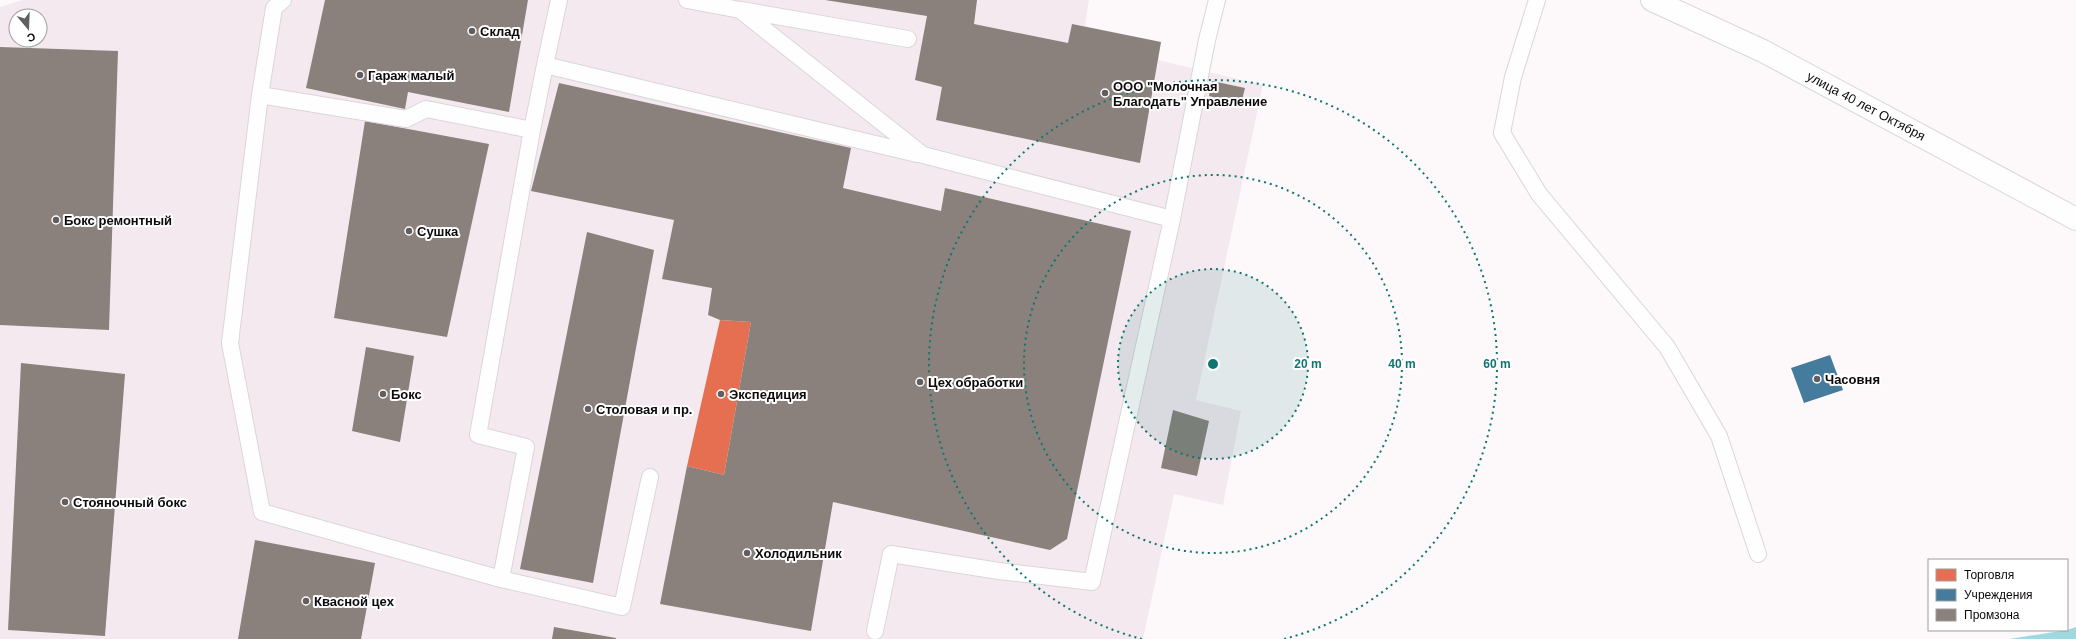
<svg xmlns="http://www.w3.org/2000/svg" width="2076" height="639" viewBox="0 0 2076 639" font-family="Helvetica,sans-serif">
	<rect width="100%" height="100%" fill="#fdf9fb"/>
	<!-- built -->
	<path fill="#f4e9ef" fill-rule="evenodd" d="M 23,0 L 1089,0 L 1085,26 L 1161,42 L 1158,60 L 1263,85 L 1196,400 L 1241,411 L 1223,505 L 1174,494 L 1143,639 L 0,639 L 0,7 ZM 16,16 L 40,16 L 40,40 L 16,40 Z"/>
	<!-- water -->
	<path fill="#a1d7de" d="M 2076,627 L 2076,639 L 2009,639 L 2067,630 Z"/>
	<!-- shops -->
	<path fill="#e76f51" d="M 720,320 L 751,322 L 724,475 L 687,466 Z"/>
	<!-- public -->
	<path fill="#457b9d" d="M 1830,355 L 1843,390 L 1804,403 L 1791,368 Z"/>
	<!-- industry -->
	<path fill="#8a817c" d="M 325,0 L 528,0 L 509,112 L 408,92 L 405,109 L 306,88 Z
		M 825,0 L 977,0 L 974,24 L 1068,43 L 1072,24 L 1161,42 L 1140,163 L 936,120 L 942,87 L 915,80 L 927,16 Z
		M 0,47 L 118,51 L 109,330 L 0,325 Z
		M 1212,81 L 1245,88 L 1241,104 L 1209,96 Z
		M 559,83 L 851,148 L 843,188 L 941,211 L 945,188 L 1131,231 L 1067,539 L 1050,550 L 833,502 L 811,631 L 660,604 L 687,466 L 724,475 L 751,322 L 720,320 L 708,315 L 712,288 L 662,279 L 674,220 L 531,191 Z
		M 365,121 L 489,144 L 447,337 L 334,318 Z
		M 587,232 L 654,250 L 593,583 L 520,569 Z
		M 366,347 L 414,356 L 400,442 L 352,431 Z
		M 21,363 L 125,374 L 105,636 L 8,630 Z
		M 1173,410 L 1209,421 L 1197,476 L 1161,468 Z
		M 255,540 L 375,563 L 361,639 L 238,639 Z
		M 554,627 L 616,638 L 616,639 L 552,639 Z"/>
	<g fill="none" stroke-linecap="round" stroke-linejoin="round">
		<!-- service casing -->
		<g stroke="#dad6d8" stroke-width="18">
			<path id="service" d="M 283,0 L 274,8 L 260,95 L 230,343 L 262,512 L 501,579
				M 687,0 L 740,10 L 923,155 L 1172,219 L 1207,40 L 1217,0
				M 1537,0 L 1513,77 L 1502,133 L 1539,194 L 1667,347 L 1719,436 L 1758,554
				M 741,10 L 908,39
				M 545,65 L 559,0
				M 260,95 L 406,119 L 426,109 L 532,130 L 545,65 L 917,154
				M 532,130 L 478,435 L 526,447 L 501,579 L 622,607 L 650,477
				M 875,631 L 891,554 L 999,571 L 1092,582 L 1172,219"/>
		</g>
		<!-- primary casing -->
		<g stroke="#dad6d8" stroke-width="24">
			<path id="primary" d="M 1652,0 L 1763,51 L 2076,219"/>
		</g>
		<!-- service -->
		<use href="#service" stroke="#fffefe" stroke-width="16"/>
		<!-- primary -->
		<use href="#primary" stroke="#fffefe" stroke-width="22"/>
	</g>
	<!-- distance rings -->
	<circle cx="1213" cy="364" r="95" fill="#0f766e" fill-opacity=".12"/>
	<g fill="none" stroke="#0f766e" stroke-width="2" stroke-dasharray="2 4">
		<circle cx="1213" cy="364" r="95"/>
		<circle cx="1213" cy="364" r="189"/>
		<path d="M1142 639A284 284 0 1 1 1284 639"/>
	</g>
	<!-- markers -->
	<g fill="#625e60" stroke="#fff" stroke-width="1.5">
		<circle cx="472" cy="31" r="4"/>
		<circle cx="360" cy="75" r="4"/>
		<circle cx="1105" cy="93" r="4"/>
		<circle cx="56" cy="220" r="4"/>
		<circle cx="409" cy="231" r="4"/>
		<circle cx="1817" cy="379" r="4"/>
		<circle cx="920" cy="382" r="4"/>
		<circle cx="383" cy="394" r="4"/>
		<circle cx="721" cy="394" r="4"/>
		<circle cx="588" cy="409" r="4"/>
		<circle cx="65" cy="502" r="4"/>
		<circle cx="747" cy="553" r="4"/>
		<circle cx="306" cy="601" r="4"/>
	</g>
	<g text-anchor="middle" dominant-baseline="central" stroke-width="4" stroke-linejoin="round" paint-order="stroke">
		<!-- poi labels -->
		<g font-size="13" font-weight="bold" fill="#0e0a0c" stroke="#fff" text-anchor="start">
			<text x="480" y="31">Склад</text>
			<text x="368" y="75">Гараж малый</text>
			<text x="1113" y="86">ООО "Молочная<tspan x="1113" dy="15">Благодать" Управление</tspan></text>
			<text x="64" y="220">Бокс ремонтный</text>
			<text x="417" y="231">Сушка</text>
			<text x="1825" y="379">Часовня</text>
			<text x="928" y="382">Цех обработки</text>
			<text x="391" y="394">Бокс</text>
			<text x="729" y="394">Экспедиция</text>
			<text x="596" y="409">Столовая и пр.</text>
			<text x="73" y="502">Стояночный бокс</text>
			<text x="755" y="553">Холодильник</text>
			<text x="314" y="601">Квасной цех</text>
		</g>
		<!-- street labels -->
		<g font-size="13" fill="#0e0a0c" stroke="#fff">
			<text transform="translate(1866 106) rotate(28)">улица 40 лет Октября</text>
		</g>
	</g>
	<circle cx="1213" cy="364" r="6" fill="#0f766e" stroke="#fff" stroke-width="2"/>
	<g font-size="12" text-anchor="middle" font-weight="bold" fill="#0f766e" stroke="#fff" stroke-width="4" stroke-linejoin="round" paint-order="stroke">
		<text x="1308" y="368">20 m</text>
		<text x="1402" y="368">40 m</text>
		<text x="1497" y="368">60 m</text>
	</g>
	<!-- legend -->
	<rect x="1928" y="559" width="140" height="72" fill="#ffffff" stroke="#9f9d9e"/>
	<rect x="1936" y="569" width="20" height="12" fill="#e76f51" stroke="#9f9d9e"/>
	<text x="1964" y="579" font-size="12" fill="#0e0a0c">Торговля</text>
	<rect x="1936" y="589" width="20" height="12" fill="#457b9d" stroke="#9f9d9e"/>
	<text x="1964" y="599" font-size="12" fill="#0e0a0c">Учреждения</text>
	<rect x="1936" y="609" width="20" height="12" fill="#8a817c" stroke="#9f9d9e"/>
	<text x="1964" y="619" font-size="12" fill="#0e0a0c">Промзона</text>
	<!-- north arrow -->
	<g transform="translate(28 28) rotate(161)"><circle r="19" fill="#ffffff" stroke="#9f9d9e"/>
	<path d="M0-3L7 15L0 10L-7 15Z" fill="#625e60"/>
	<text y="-6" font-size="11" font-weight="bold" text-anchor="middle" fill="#0e0a0c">С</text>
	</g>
</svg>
